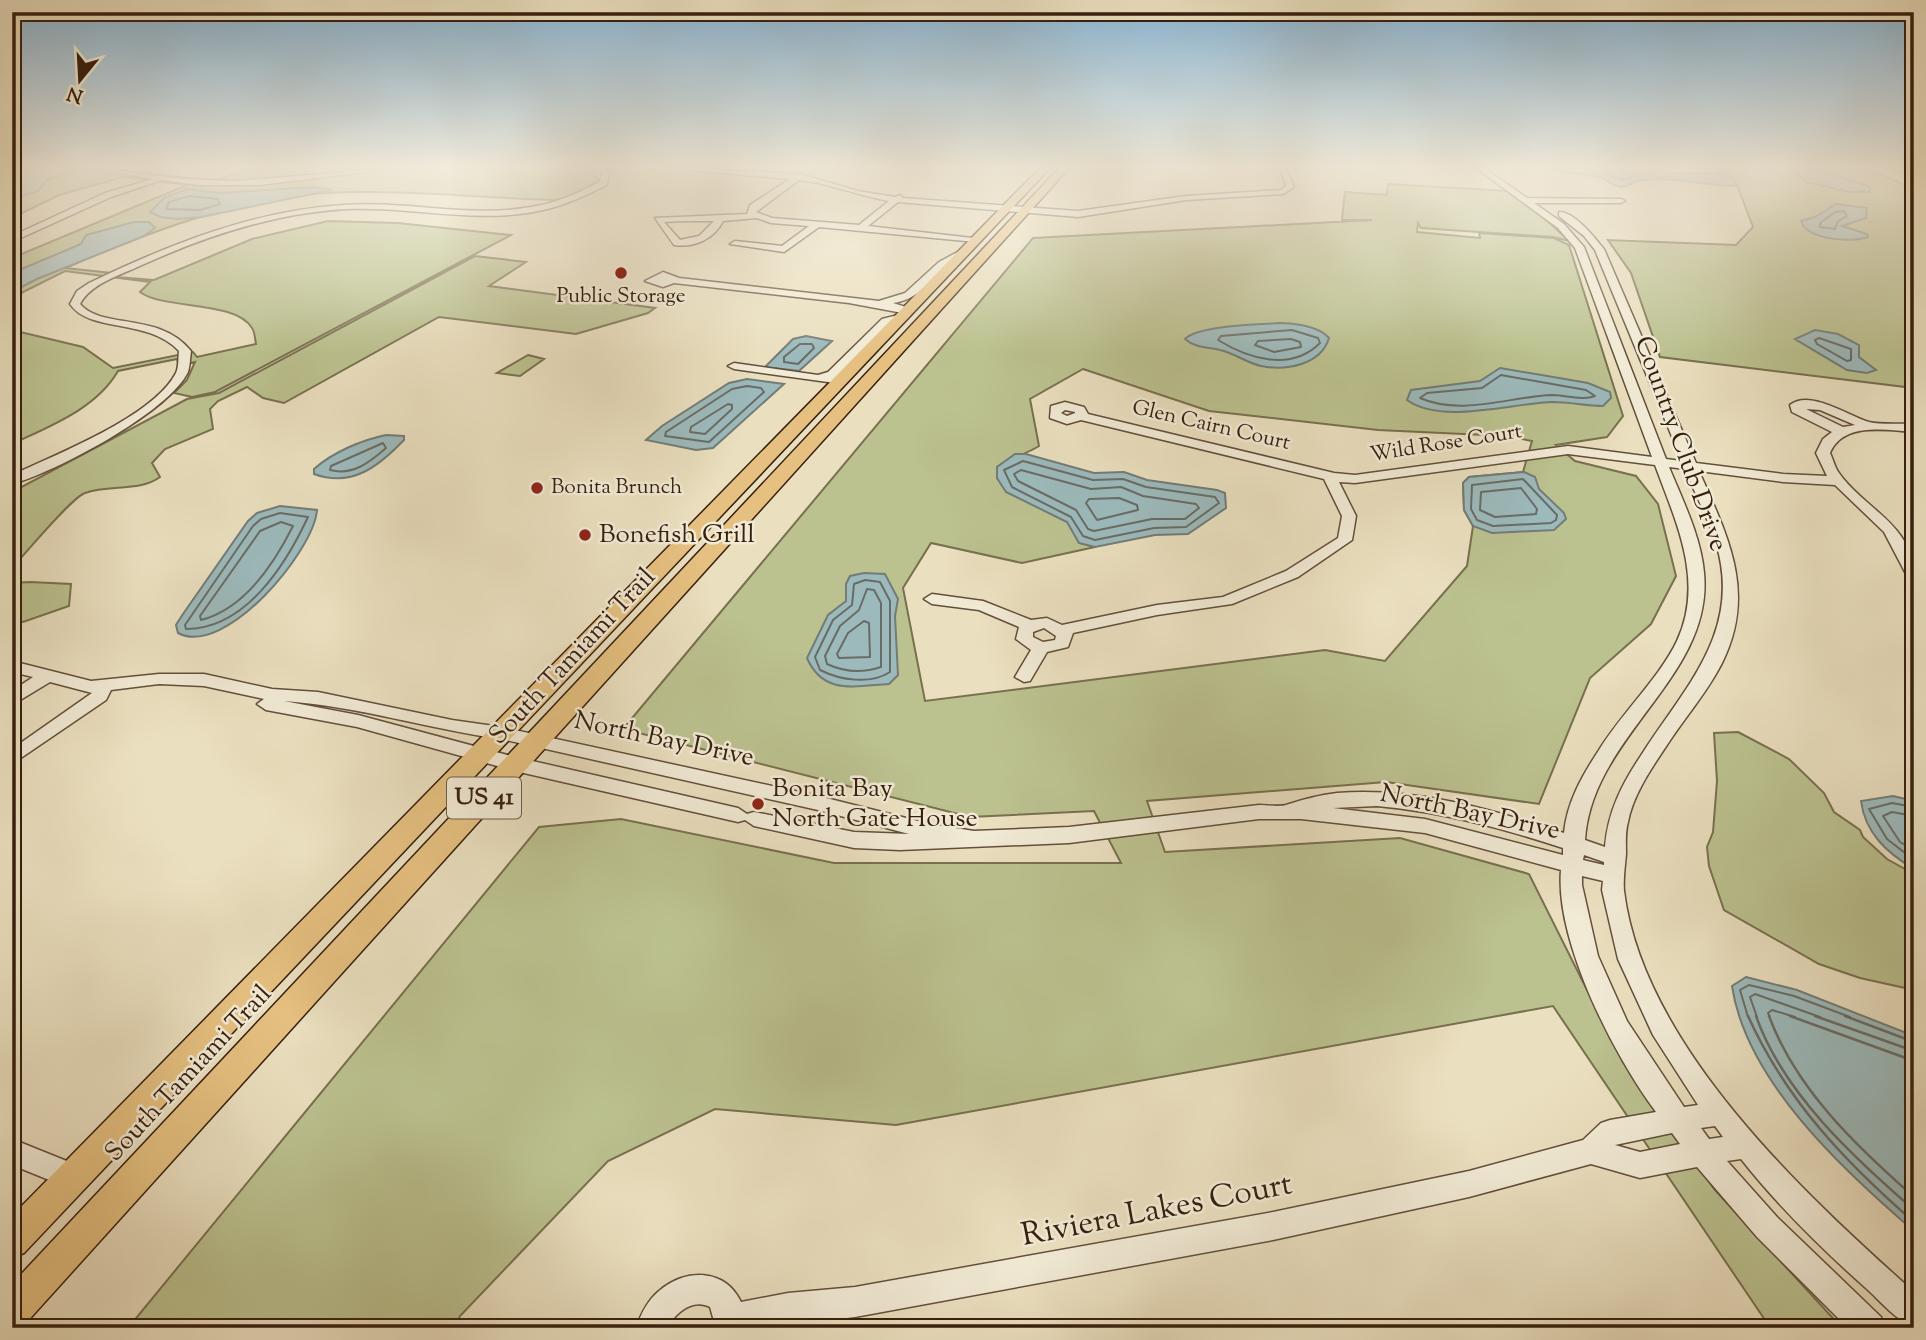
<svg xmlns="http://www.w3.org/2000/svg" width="1926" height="1340" viewBox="0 0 1926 1340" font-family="'Sorts Mill Goudy',serif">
	<rect width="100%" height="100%" fill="#eadfbf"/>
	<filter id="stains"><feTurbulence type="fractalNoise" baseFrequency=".00286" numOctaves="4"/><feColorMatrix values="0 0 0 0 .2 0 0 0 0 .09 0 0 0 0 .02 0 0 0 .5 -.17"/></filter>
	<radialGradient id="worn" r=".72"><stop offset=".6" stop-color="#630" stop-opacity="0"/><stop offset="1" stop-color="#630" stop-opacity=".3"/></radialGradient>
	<!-- green -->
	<path fill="#bbc18f" stroke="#78704f" stroke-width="2" fill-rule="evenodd" d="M 26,168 L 110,168 L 214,181 L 251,168 L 596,168 L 593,173 L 598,180 L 574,196 L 555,200 C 479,198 401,189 325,193 C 236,198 147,233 65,268 L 121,274 L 116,277 L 154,280 L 252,239 L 328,221 L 398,223 L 511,235 L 215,392 L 192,397 L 174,393 L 187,380 L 195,362 L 179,366 L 177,359 L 118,371 C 96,409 50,426 12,444 L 12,330 L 83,347 L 113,368 L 193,352 L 197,357 L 256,344 C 255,340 255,332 252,328 C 235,300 164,310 140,292 L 150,282 L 65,271 L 23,292 L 12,303 L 12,258 L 187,185 L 123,177 L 59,195 L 12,218 L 12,170 Z
		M 1718,168 C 1775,168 1868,154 1914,192 L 1914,388 L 1660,357 L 1631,273 L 1608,240 L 1736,245 L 1753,227 L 1737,185 Z
		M 1388,184 L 1508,191 L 1541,215 L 1569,241 L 1553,237 L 1421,228 L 1418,223 L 1417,232 L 1480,238 L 1479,233 L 1554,238 L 1569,245 L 1623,416 L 1607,437 L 1556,445 L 1575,461 L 1636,476 L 1658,504 L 1676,576 L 1651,624 L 1590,678 L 1539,804 L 1386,782 L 1147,801 L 1165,852 L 1400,838 L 1529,874 L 1623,1062 L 1715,1190 L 1842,1328 L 1732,1328 L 1765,1320 L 1553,1006 L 896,1125 L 715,1109 L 608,1161 L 460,1316 L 454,1328 L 128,1328 L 539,827 L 621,819 L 834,863 L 1121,863 L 1094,811 L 970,817 L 623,729 L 1033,238 L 1372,220 L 1342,220 L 1345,192 L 1387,195 ZM 1083,369 L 1209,411 L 1378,430 L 1506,436 L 1532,441 L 1523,472 L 1469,477 L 1463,483 L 1464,510 L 1473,526 L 1467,566 L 1385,661 L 1325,650 L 925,701 L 903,588 L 931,543 L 1022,563 L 1095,547 L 1079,543 L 1068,522 L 1007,492 L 997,478 L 997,467 C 1011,457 1025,455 1039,446 L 1030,399 Z
		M 475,256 L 526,262 L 489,286 L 655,308 L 648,313 L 576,334 L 439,317 L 284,403 L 263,398 L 247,387 L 218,401 L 210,409 L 213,429 L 165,449 L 152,463 L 160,477 C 140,492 109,484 85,493 C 71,498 26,553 12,568 L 12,492 L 187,399 L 219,393 Z
		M 528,355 L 544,359 L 520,376 L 497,373 Z
		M 30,582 L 71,584 L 69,606 L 23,622 L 12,619 L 12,583 Z
		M 1738,732 L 1789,759 L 1824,793 L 1834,812 L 1860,830 L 1863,837 L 1887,859 L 1914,874 L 1914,990 L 1860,978 L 1819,964 L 1724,910 L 1709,866 L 1707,847 L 1713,832 L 1717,781 L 1714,733 Z"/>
	<!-- water -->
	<path fill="#9cbabc" stroke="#737c77" stroke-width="2" d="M 45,168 L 76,171 L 47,180 L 38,191 L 12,199 L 12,175 Z
		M 1544,168 L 1649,168 L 1677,173 L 1722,173 L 1731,176 L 1738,186 C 1707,187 1675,176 1643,180 C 1625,182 1627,196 1603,178 Z
		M 1790,168 L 1815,168 L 1865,185 L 1870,188 L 1870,192 L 1849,192 L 1807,182 Z
		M 314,187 L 332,190 L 201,217 L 177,219 L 160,217 L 150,212 L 165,197 L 188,189 L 220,193 Z
		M 1836,204 L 1867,208 L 1866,218 L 1842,226 L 1867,234 L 1868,237 C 1851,243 1807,240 1801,221 L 1815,217 Z
		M 134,222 L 149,222 L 155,228 L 144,236 L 37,279 L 12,292 L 12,273 L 81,244 L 86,235 Z
		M 1279,323 C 1294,323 1319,326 1329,338 C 1321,365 1286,371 1261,366 C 1247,363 1234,353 1220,350 C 1208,347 1195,348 1185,339 C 1198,325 1259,325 1279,323 Z
		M 1815,330 L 1838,334 L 1859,345 L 1859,357 L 1876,370 L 1867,373 L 1847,370 L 1795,339 Z
		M 806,336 L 832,341 L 799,371 L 765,367 L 793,339 Z
		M 1500,368 L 1588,383 L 1610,392 L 1611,398 L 1603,406 C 1586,406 1570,402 1553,402 C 1512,403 1441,425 1407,400 L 1411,390 L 1480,381 Z
		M 747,379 L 784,384 L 713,448 L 696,450 L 646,440 L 662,426 L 729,383 Z
		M 386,435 L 404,436 L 404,440 C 379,466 352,488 314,474 L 314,469 C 333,452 362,440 386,435 Z
		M 1015,454 L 1026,454 L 1094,473 L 1124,472 L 1147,480 L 1217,490 L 1225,493 L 1226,508 L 1188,534 L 1155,535 L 1095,547 L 1079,543 L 1067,522 L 1006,492 L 997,478 L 997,467 Z
		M 1524,472 L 1535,477 L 1539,489 L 1564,513 L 1566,519 L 1554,530 L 1492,533 L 1473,526 L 1464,510 L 1463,483 L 1469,477 Z
		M 280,506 L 317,510 C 314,551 225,658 178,633 L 176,625 L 183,614 L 248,521 L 257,513 Z
		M 864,573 L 885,574 L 898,599 L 895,616 L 898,675 L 889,684 C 854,686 823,695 807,658 L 828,615 L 846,601 L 846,584 L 850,576 Z
		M 1893,796 L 1914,801 L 1914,869 C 1887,853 1865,833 1861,801 Z
		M 1746,977 L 1797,990 L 1914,1036 L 1914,1231 C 1844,1171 1746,1081 1732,986 Z"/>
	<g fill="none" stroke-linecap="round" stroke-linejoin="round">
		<!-- shore-far1 -->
		<path stroke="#696c66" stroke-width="2" d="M 1580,168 L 1626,180 L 1638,173 L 1654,172 L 1656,168
			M 189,196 L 218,199 L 220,204 L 200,210 L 166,209 L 169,202 Z
			M 1844,211 L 1847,216 L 1838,221 L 1835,229 L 1820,227 L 1820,223 L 1835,212 Z
			M 1292,330 L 1318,338 L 1320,343 C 1291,372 1249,359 1218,340 L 1221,336 Z
			M 1819,338 L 1851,349 L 1851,360 L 1847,361 L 1817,344 L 1815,340 Z
			M 1291,339 L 1300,342 L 1301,347 L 1274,352 L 1255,345 L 1258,341 Z
			M 800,344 L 812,344 L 814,348 L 798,364 L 784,362 L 784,357 Z
			M 1501,375 L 1586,390 L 1595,396 C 1583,401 1565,395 1551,395 C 1509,397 1461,416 1420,398 L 1427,393 L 1482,388 Z
			M 747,386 L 761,388 L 764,392 L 709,442 L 665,436 L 666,432 L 732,389 Z
			M 728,404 L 732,405 L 732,409 L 705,434 L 690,432 L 691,427 Z
			M 383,443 L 386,448 C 370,462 353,476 330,470 L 331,466 Z
			M 1023,461 L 1093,480 L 1123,479 L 1146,487 L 1215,497 L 1219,503 L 1186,527 L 1154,528 L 1095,540 L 1083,536 L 1071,517 L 1012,487 L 1004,470 Z
			M 1021,470 L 1091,489 L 1121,487 L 1143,496 L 1196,504 L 1199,508 L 1185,519 L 1152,519 L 1094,531 L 1088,529 L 1076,510 L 1018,481 L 1014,474 Z
			M 1523,479 L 1557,515 L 1556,520 L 1551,523 L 1493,526 L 1477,520 L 1471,509 L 1472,485 Z
			M 1521,488 L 1537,509 L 1536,514 L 1495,517 L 1480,510 L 1481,492 Z
			M 1119,498 L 1137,505 L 1138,510 L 1097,520 L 1086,503 L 1089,499 Z
			M 280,513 L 308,517 C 286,564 246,629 186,629 L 185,625 L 253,526 L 261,519 Z
			M 281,522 L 293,526 C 274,564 244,609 201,620 L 200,616 L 260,531 Z
			M 865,580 L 880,582 L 890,601 L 890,672 C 870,685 840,680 820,670 L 815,657 L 833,620 L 852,605 L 854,584 Z
			M 867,589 L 874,590 L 881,603 L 881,667 C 863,673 844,672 827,664 L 825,656 L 840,626 L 859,610 Z
			M 864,621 L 869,623 L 870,657 L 839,658 L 837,654 L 848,633 Z
			M 1914,807 L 1892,803 L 1869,809 L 1887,839 L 1914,860
			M 1914,816 L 1892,812 L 1883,816 L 1900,842 L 1914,850
			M 1748,1017 L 1740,990 L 1749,985 L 1794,996 L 1850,1017
			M 1757,1017 L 1750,997 L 1755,994 L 1820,1017
			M 1770,1017 L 1768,1013 L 1772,1010 L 1795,1017"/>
		<!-- shore -->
		<path stroke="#696c66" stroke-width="2.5" d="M 1748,1016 C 1786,1100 1845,1162 1914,1222
			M 1756,1016 C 1784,1095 1853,1156 1914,1210
			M 1769,1016 C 1796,1089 1856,1146 1914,1197
			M 1790,1016 L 1914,1061
			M 1815,1016 L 1914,1051
			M 1845,1016 L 1914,1042"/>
		<!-- minor casing -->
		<g stroke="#634f3b" stroke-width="3">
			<path id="minor" d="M 93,168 L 184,179 L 236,181 L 398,168 L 259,185 L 198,185 L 162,180 L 111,197 L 12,242 L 12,236 L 105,193 L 153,179 Z
				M 603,168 L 610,168 L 607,185 C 586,195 566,205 543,210 C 479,225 411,206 346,209 C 275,213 206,236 142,265 C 121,275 91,283 80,304 C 102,330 159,311 191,351 C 190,358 190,366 188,372 C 169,412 54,473 12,484 L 12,475 C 57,454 153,417 176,373 C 179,367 178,358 179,351 C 149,318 89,333 70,304 L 77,291 L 89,283 C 170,244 253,211 343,205 C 409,200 476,220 541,205 C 562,201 581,191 600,182 Z
				M 684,168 L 800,174 L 858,191 L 895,197 L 900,195 L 903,198 L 1078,211 L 1186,196 L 1281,190 L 1286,186 L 1280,168 L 1286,168 L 1294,187 L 1283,194 L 1186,200 L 1078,217 L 898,202 L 868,226 L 981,239 L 976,242 L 819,227 L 784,252 L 730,244 L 735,241 L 782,246 L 809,226 L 771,223 L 757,218 L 723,221 C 714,239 694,248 674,245 L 655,218 L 747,214 L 750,205 L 790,179 L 687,170 ZM 799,180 C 829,183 859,196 889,201 L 859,225 L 772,218 L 756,212 ZM 682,221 L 714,221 L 699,236 L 680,240 L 664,222 Z
				M 1476,168 L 1484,168 L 1527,198 L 1621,199 L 1625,201 L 1621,203 L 1534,203 L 1564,224 L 1584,247 L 1666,459 L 1682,461 L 1595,250 L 1584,236 L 1559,216 L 1559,212 C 1575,212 1594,237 1604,249 L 1696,463 L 1783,474 L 1827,476 L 1816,453 L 1823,439 L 1832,432 L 1792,412 L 1790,405 C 1810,389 1848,416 1869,422 C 1882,425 1900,423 1914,424 L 1914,432 C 1886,430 1843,422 1830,453 C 1833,459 1835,468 1839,473 C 1866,511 1914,524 1914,579 L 1906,574 L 1884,532 L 1835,485 L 1783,482 L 1699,471 C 1728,537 1757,593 1722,663 C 1708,691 1686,716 1669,742 C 1653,766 1633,794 1628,822 C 1625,832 1626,844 1626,854 C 1625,866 1623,879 1624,891 C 1643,1045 1804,1194 1914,1292 L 1914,1327 C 1896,1320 1882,1303 1868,1290 C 1823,1250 1778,1206 1741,1159 L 1727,1161 L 1777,1217 L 1881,1317 L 1885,1328 L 1848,1328 L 1757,1237 L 1697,1167 L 1640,1178 L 1591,1164 L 1469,1197 L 1273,1240 L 855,1317 L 764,1328 L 716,1328 L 710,1307 C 693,1298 676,1312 667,1328 L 636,1328 C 641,1314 647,1301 659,1291 C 685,1268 725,1268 741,1302 L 788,1293 L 855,1287 L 1273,1212 L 1469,1171 L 1583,1140 L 1601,1123 L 1610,1120 L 1656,1112 C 1614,1056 1555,941 1561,870 L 1425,833 L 1301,819 L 1259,819 L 1069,843 L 900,850 L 854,848 L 754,826 L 745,820 L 738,822 L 515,771 L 357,727 L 266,710 L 257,704 L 264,699 L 204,686 L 159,684 L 111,690 L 106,700 L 12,764 L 12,749 L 92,693 L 50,682 L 12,705 L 12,691 L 33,677 L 12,672 L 12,661 L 91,681 L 159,674 L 204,674 L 272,689 L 318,692 L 452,720 L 501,727 L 818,796 L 930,824 L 974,831 L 1069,827 L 1259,805 C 1267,805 1279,807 1286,805 C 1301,800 1320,795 1337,793 C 1415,787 1491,809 1564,833 C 1567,802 1582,776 1599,750 C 1621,714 1660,677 1677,641 C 1705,581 1676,522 1655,465 L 1568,454 L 1355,483 L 1339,482 L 1356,516 L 1352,540 L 1298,577 L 1232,604 L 1157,615 L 1073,633 L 1068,647 L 1047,652 L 1030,681 L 1024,682 L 1015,677 L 1031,650 L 1016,639 L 1019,627 L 979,610 L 932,604 L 924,599 L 932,594 L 983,601 L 1031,620 L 1047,618 L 1062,625 L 1157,605 L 1223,597 L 1286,571 L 1338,538 L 1342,516 L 1324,479 L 1081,420 L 1067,424 L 1050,418 L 1051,406 L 1065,402 L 1084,407 L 1088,414 L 1334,473 L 1355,475 L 1568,446 L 1652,457 L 1575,248 L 1558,228 ZM 1806,409 L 1820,410 L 1855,425 L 1843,427 ZM 1065,410 L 1075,412 L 1075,413 L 1067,416 L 1061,413 ZM 1669,467 L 1685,469 C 1695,494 1708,518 1716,543 C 1743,631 1685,687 1642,754 C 1622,784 1608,811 1605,847 L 1585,840 C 1591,736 1714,677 1704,573 C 1701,537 1683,501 1669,467 ZM 1044,628 L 1056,636 L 1055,640 L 1043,642 L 1033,637 L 1033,632 ZM 284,701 C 357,706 429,729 501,739 L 818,810 L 909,834 L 854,832 L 754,812 L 747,814 L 738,808 L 515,757 L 358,715 ZM 1377,806 C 1442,812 1502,828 1563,848 L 1563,855 L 1425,819 L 1333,808 ZM 1584,855 L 1604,862 L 1604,865 L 1583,860 ZM 1582,876 L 1603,881 L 1602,890 L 1618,959 L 1653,1035 L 1698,1105 L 1684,1107 L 1627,1021 L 1598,956 L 1582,885 ZM 1715,1126 L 1723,1137 L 1709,1139 L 1701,1128 ZM 1672,1133 L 1680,1144 L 1640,1152 L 1615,1145 Z
				M 1892,168 L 1914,170 L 1914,174 L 1893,170 Z
				M 965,248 L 968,249 L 968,253 C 940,265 924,300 893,303 L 912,309 L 913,311 L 908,314 L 849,303 L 674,283 L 663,287 L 645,281 L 663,272 L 679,278 L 879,301 L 905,293 L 939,262 Z
				M 902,314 L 907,317 L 906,319 L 890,323 L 835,378 L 835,383 L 734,369 L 728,366 L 734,363 L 818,375 L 828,372 L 882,319 Z
				M 12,1139 L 84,1168 L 88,1177 L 84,1186 L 74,1190 L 12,1165 Z"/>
		</g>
		<!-- major casing -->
		<g stroke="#361f0f" stroke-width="3">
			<path id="major" d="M 1040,168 L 1050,168 L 24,1253 L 12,1258 L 12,1216 Z
				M 1059,168 L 1069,168 L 25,1324 L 12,1328 L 12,1284 Z"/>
		</g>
		<!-- minor -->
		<use href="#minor" fill="#f1ead5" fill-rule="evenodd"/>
		<!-- major -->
		<use href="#major" fill="#e5c080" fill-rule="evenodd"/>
	</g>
	<!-- sky -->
	<linearGradient id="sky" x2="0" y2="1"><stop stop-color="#89b6d6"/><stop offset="0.47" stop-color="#f6f1e2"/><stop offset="1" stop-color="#f6f1e2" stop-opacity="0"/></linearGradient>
	<rect width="1926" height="355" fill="url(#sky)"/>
	<!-- markers -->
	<g fill="#8f2418" stroke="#f1ead5" stroke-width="2.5">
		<circle cx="621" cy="273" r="7"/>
		<circle cx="537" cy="488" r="7"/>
		<circle cx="585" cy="535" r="7"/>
		<circle cx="758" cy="804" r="7"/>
	</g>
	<g text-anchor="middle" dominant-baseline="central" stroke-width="5" stroke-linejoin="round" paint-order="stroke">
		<!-- far-poi labels -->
		<g font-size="21" fill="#361f0f" stroke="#f1ead5">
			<text x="621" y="297">Public Storage</text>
			<text x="551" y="488" text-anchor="start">Bonita Brunch</text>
		</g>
		<!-- far-street labels -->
		<g font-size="21" fill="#361f0f" stroke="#f1ead5">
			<text transform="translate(1211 426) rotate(13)">Glen Cairn Court</text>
			<text transform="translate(1446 444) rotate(-9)">Wild Rose Court</text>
		</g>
		<!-- shield labels -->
		<rect fill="#f1ead5" stroke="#6e5c4a" stroke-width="2" x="447" y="777.5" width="74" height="41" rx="5"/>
		<g font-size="24" font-weight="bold" fill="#361f0f">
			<text x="484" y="798">US 41</text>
		</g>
		<!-- street labels -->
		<g font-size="26" fill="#361f0f" stroke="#f1ead5">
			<text transform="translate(1680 444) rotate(70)">Country Club Drive</text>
			<text transform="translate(573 657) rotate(-47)">South Tamiami Trail</text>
			<text transform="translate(664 740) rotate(12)">North Bay Drive</text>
			<text transform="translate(1470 813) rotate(12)">North Bay Drive</text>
			<text transform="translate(189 1074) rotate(-47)">South Tamiami Trail</text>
		</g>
		<!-- poi labels -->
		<g font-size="26" fill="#361f0f" stroke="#f1ead5" text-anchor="start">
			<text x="599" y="535">Bonefish Grill</text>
			<text x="772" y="789">Bonita Bay<tspan x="772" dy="30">North Gate House</tspan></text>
		</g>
		<!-- near-street labels -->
		<g font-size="32" fill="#361f0f" stroke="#f1ead5">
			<text transform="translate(1157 1211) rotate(-11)">Riviera Lakes Court</text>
		</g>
	</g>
	<!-- margin -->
	<rect width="1926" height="1340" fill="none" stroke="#eadfbf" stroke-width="42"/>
	<rect x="14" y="14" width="1898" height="1312" fill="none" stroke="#361f0f" stroke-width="3.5"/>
	<rect x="21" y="21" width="1884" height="1298" fill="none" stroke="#361f0f" stroke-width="2"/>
	<!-- north arrow -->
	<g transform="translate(80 80) rotate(198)" stroke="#f1ead5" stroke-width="5" paint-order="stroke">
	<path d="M0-5L12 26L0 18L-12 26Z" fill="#361f0f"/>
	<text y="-10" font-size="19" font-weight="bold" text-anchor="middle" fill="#361f0f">N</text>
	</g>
	<rect width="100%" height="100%" filter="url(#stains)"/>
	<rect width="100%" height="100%" fill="url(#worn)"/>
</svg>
